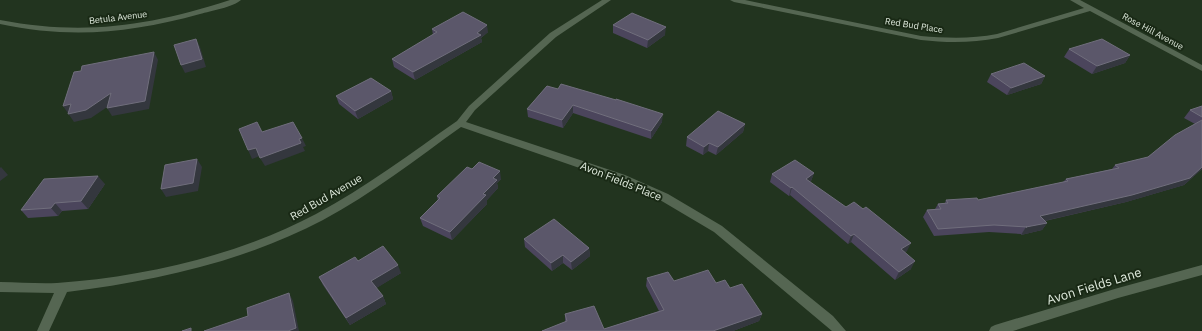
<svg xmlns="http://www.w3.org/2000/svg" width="1202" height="331" viewBox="0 0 1202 331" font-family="'IBM Plex Sans',sans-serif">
	<rect width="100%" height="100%" fill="#22341f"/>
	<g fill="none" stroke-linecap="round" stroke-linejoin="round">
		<!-- street -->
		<path fill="#556652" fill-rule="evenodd" d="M 230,0 L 241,0 C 233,7 211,11 200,14 C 131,33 71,39 0,24 L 0,20 C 84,36 149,26 230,0 Z
			M 602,0 L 611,0 L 556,37 L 475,110 L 466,122 L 625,175 L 668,194 L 722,226 L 833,316 L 846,331 L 832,331 L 714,232 L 660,200 L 617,181 L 461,127 C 416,159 372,194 323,220 C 243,262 155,281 67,292 L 49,331 L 37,331 L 54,293 L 0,292 L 0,282 C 19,282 38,284 57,283 C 144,277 239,255 316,214 C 365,188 411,153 457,121 L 469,106 L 550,33 Z
			M 730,0 L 745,0 L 921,36 C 946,38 972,39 997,34 L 1084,8 L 1070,0 L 1080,0 L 1202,65 L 1202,71 L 1090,11 L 998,38 C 973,43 947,43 921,40 L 734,2 Z
			M 1202,265 L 1202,275 L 1118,298 L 1013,331 L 989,331 L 991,327 L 995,325 L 1118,288 Z"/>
	</g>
	<!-- wall -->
	<path fill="#4b455c" d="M 613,25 L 665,35 L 647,48 L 613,33 Z
		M 432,29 L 488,32 L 481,38 L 482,42 L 415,80 L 394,67 L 392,59 L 433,35 Z
		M 1069,49 L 1130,55 L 1125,63 L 1092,74 L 1064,57 Z
		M 991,74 L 1045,76 L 1041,84 L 1007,95 L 987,82 Z
		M 547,86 L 662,122 L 651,139 L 573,113 L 563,128 L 528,117 L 527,109 Z
		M 391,91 L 393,99 L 358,119 L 339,104 L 336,96 Z
		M 1202,106 L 1202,169 L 1184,185 L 1126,202 L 1045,221 L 1047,223 L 1042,230 L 1021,235 L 1021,234 L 989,232 L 934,236 L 923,217 L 927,210 L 935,209 L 938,204 L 945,203 L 946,200 L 978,200 L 1063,182 L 1066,179 L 1112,169 L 1115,165 L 1148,157 L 1195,124 L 1184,118 L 1190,110 Z
		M 745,124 L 743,132 L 716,155 L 708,151 L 703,155 L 686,146 L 687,137 Z
		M 472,169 L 501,179 L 497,183 L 498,188 L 487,200 L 487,204 L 452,240 L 423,226 L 420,218 L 438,201 L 437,196 Z
		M 814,173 L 811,181 L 810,182 L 907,251 L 905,252 L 911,269 L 895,280 L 851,242 L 848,244 L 790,195 L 789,196 L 770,182 L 772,174 Z
		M 105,184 L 88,209 L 62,211 L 58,216 L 28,218 L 21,210 Z
		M 524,239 L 589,248 L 590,256 L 572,270 L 563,263 L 552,271 L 525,247 Z
		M 358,261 L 401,273 L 376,288 L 383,296 L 386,304 L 350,325 L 323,285 L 319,277 Z
		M 647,278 L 674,281 L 716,283 L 730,288 L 762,314 L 759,321 L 733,331 L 542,331 L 565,322 L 565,314 L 604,329 L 659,311 L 646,286 Z"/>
	<!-- shaded-wall -->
	<path fill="#34373e" d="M 487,25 L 488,32 L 481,38 L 482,42 L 415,80 L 413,72 L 477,33 Z
		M 666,27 L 665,35 L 647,48 L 648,40 Z
		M 196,39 L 200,47 L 206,67 L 185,73 L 181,65 Z
		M 154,52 L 158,60 L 149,109 L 112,116 L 107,108 Z
		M 1130,55 L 1125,63 L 1092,74 L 1097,66 Z
		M 1045,76 L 1041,84 L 1007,95 L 1011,88 Z
		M 391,91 L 393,99 L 358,119 L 355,111 Z
		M 111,93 L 116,101 L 91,118 L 74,122 L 63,106 Z
		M 573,105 L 573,113 L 563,128 L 562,120 Z
		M 663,114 L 662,122 L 651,139 L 651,131 Z
		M 745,124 L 743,132 L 716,155 L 718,147 Z
		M 302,138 L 306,146 L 303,147 L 305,151 L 265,166 L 260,158 Z
		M 709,143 L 708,151 L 703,155 L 704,147 Z
		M 256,148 L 260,156 L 252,159 L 248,150 Z
		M 197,159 L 202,167 L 198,191 L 166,197 L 161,189 Z
		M 1,167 L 8,175 L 0,181 L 0,168 Z
		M 1202,167 L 1202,169 L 1184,185 L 1126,202 L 1035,223 L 1040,216 Z
		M 500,171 L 501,179 L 497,183 L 498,188 L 487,200 L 487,204 L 452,240 L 450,232 L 483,194 L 493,178 Z
		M 814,173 L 811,181 L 803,187 L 806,179 Z
		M 98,176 L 105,184 L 88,209 L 81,201 Z
		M 792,187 L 790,195 L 789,196 L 791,188 Z
		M 55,203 L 62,211 L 58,216 L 51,208 Z
		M 1047,223 L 1042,230 L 1021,235 L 1026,227 Z
		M 854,234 L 851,242 L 848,244 L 851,236 Z
		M 911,243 L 907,251 L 897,257 L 901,249 Z
		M 589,248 L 590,256 L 572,270 L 571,262 Z
		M 563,255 L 563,263 L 552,271 L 551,263 Z
		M 915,261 L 911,269 L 895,280 L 899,272 Z
		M 398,265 L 401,273 L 375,289 L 371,281 Z
		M 289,293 L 293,301 L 299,331 L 288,331 Z
		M 383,296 L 386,304 L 350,325 L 346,318 Z
		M 762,314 L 759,321 L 733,331 L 713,331 Z"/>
	<!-- building -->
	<path fill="#5b576a" stroke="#706e7c" d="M 463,12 L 487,25 L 477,33 L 481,35 L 413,72 L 392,59 L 437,32 L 432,29 Z
		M 632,13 L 666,27 L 648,40 L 613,25 Z
		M 196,39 L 202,59 L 181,65 L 174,45 Z
		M 1102,39 L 1130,55 L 1097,66 L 1069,49 Z
		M 154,52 L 145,101 L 107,108 L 111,93 L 86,110 L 68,114 L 71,104 L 63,106 L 74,72 L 81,71 L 82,66 Z
		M 1024,63 L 1045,76 L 1011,88 L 991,74 Z
		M 371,78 L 391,91 L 355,111 L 336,96 Z
		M 561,84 L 616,100 L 616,99 L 663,114 L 651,131 L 573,105 L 562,120 L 527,109 L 547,86 L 558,89 Z
		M 1202,106 L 1202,117 L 1190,110 Z
		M 718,111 L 745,124 L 718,147 L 709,143 L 704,147 L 687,137 Z
		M 1202,120 L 1202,167 L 1190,178 L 1132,195 L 1040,216 L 1047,223 L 1026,227 L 1027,227 L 994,225 L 938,229 L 927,210 L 941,209 L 938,204 L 948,203 L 946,200 L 977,198 L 978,200 L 1068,181 L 1066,179 L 1119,168 L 1115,165 L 1148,157 L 1175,135 Z
		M 257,122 L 262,132 L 293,122 L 302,138 L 299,139 L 301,143 L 260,158 L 256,148 L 248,150 L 239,129 Z
		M 197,159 L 193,183 L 161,189 L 165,165 Z
		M 795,160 L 814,173 L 806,179 L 846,207 L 854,202 L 863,209 L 866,207 L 911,243 L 901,249 L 915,261 L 899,272 L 854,234 L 851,236 L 792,187 L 791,188 L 772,174 Z
		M 479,162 L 500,171 L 493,178 L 497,180 L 483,194 L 486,195 L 450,232 L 420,218 L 440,198 L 437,196 L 467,167 L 472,169 Z
		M 98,176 L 81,201 L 55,203 L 51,208 L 21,210 L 44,179 Z
		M 554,219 L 589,248 L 571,262 L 563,255 L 551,263 L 524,239 Z
		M 383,246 L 398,265 L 371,281 L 383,296 L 346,318 L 319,277 L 355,257 L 358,261 Z
		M 708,270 L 716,283 L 725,280 L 730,288 L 742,284 L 762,314 L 713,331 L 542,331 L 567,321 L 565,314 L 594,306 L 604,329 L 664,310 L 647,278 L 668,272 L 674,281 Z
		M 289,293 L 296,328 L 288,331 L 204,331 L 248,316 L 247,308 Z
		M 191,328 L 191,331 L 182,331 Z"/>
	<g text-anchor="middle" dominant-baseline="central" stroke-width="4" stroke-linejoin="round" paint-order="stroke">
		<!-- far-street labels -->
		<g font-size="9" fill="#dfeadd" stroke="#192915">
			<text transform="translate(118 17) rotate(-7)">Betula Avenue</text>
			<text transform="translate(914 25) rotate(9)">Red Bud Place</text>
			<text transform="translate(1153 31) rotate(28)">Rose Hill Avenue</text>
		</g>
		<!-- street labels -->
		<g font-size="11" fill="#dfeadd" stroke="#192915">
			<text transform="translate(621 181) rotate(22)">Avon Fields Place</text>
			<text transform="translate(326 197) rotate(-30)">Red Bud Avenue</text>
		</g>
		<!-- near-street labels -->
		<g font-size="13" fill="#dfeadd" stroke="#192915">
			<text transform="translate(1094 286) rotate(-17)">Avon Fields Lane</text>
		</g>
	</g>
</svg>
